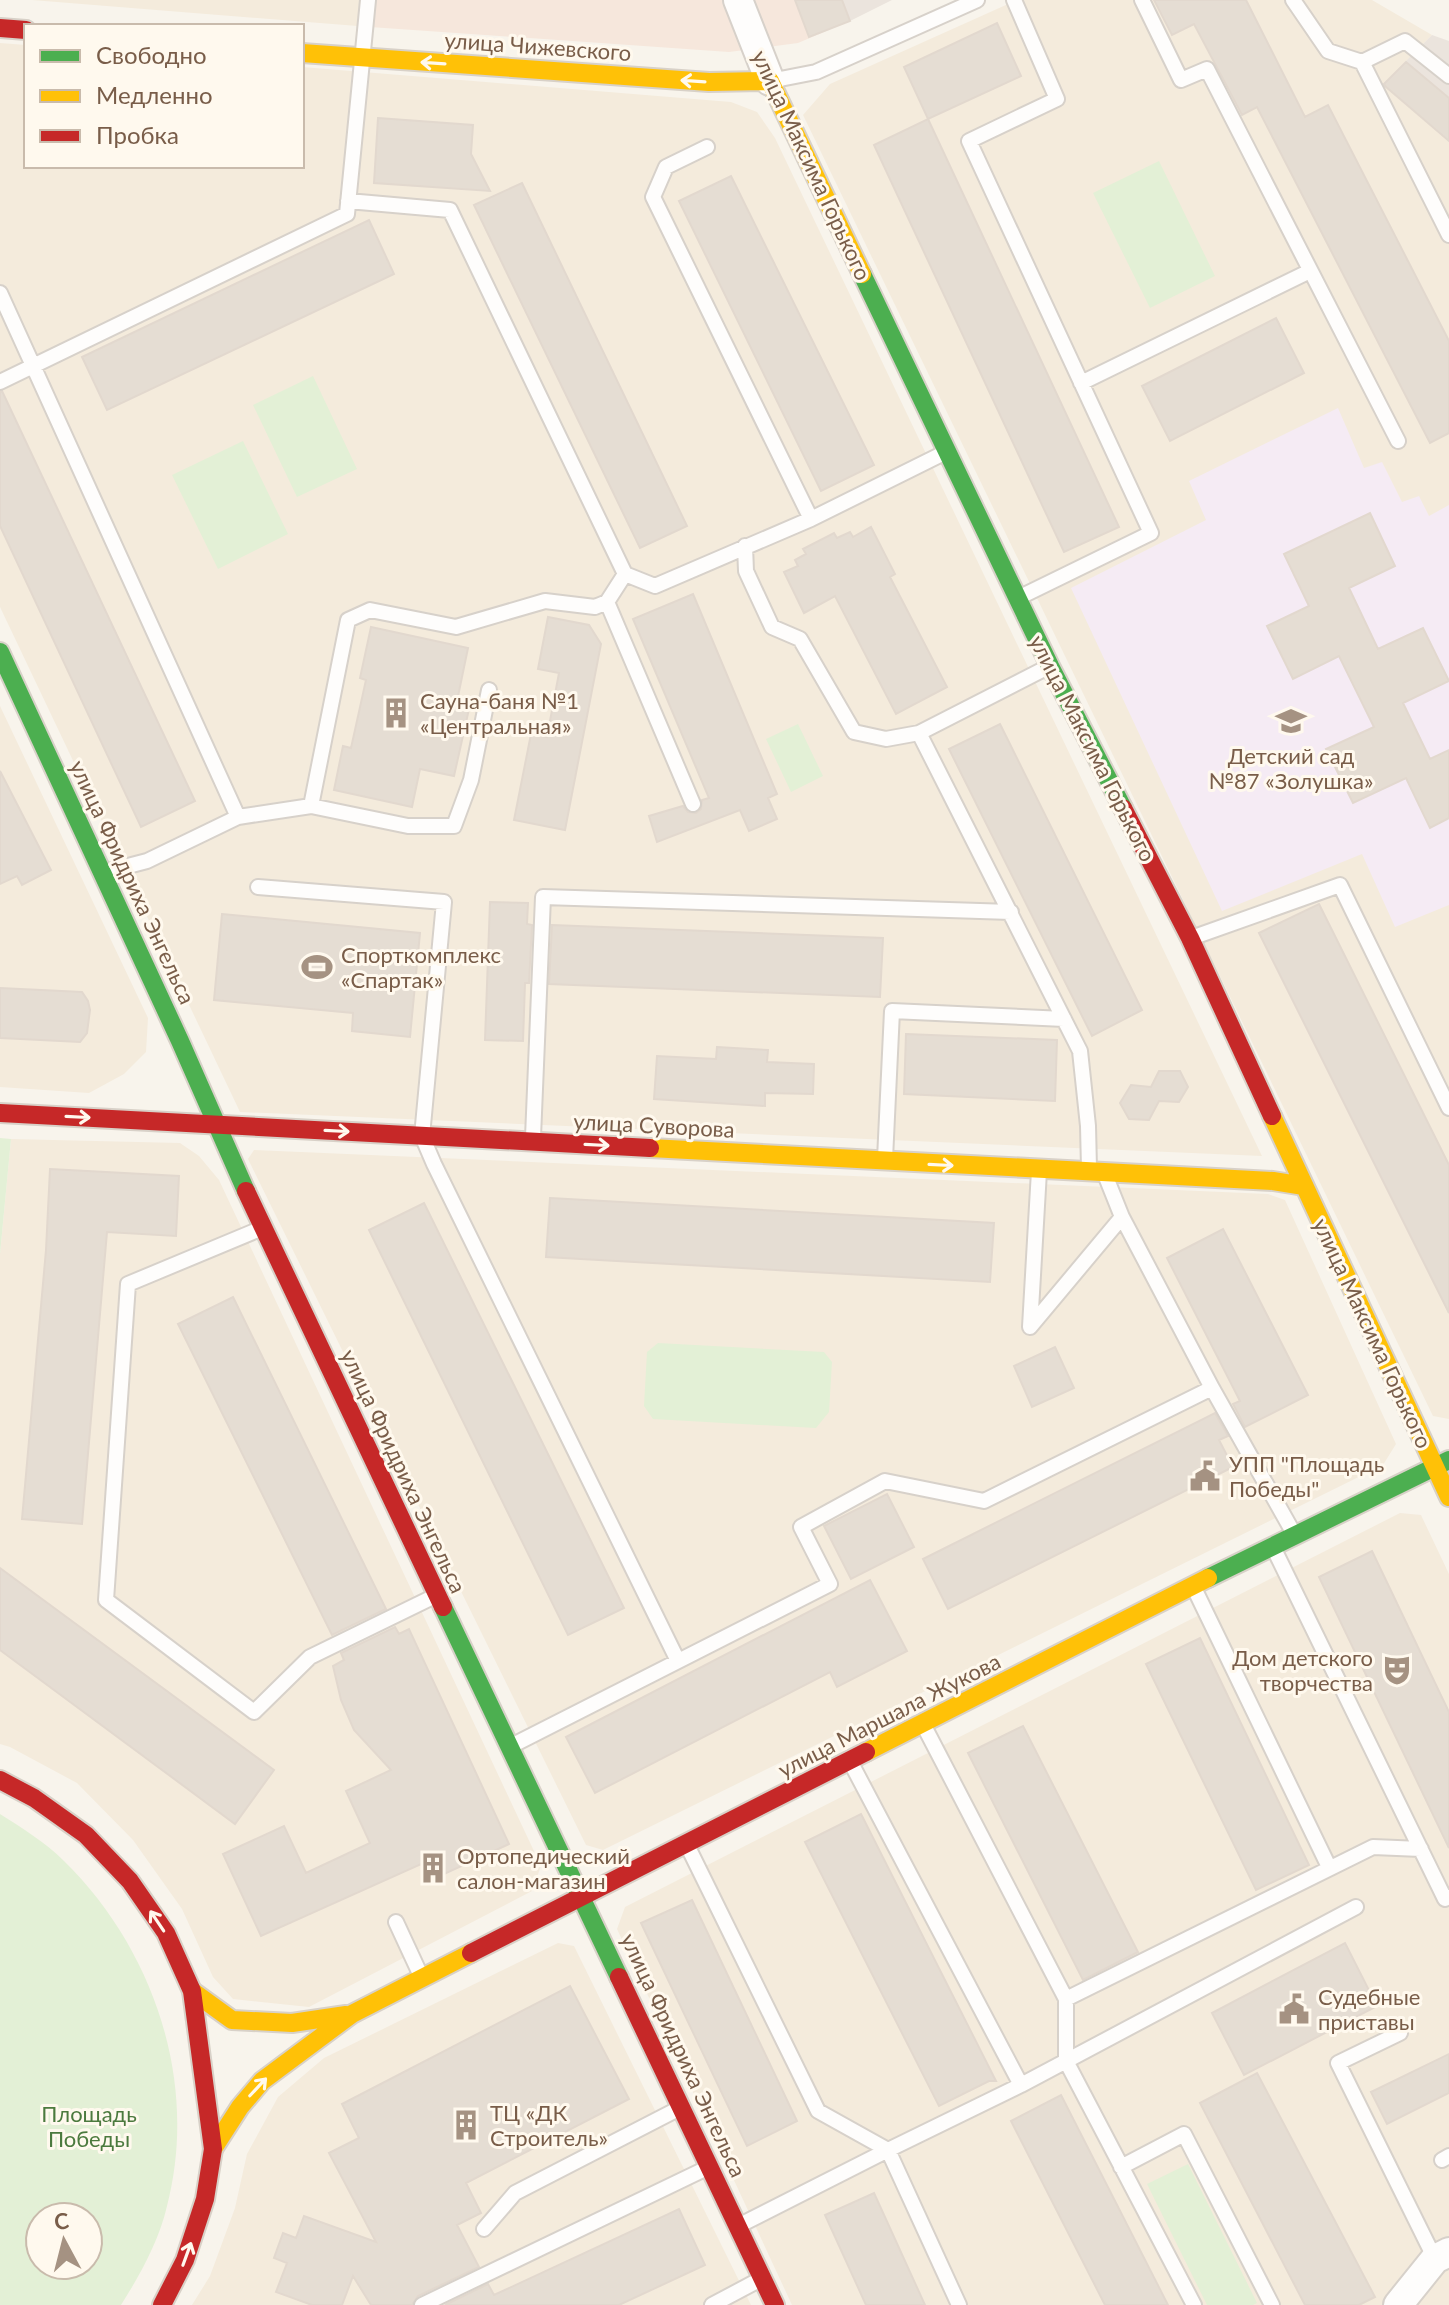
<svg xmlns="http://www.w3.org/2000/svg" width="1449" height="2305" viewBox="0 0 1449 2305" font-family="Lato,sans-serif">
	<rect width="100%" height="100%" fill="#f8f4ec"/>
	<!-- residential -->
	<path fill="#f4ebdc" d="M 32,0 L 372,0 L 370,27 Z
		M 1017,0 L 1372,0 L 1432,35 L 1384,84 L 1449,141 L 1449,1419 L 1433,1416 L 803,115 L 830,84 Z
		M 0,43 L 26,45 L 26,166 L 302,166 L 302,67 L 731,102 L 757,112 L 775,138 L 1262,1156 L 240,1112 L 0,607 Z
		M 0,706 L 148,1018 L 146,1052 L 124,1074 L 89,1093 L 0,1087 Z
		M 11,1139 L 180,1143 L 199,1156 L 219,1180 L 541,1866 L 532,1891 L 309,2007 L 233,1999 L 213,1977 L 182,1909 L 133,1840 L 77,1783 L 10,1747 L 0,1744 L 0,1254 Z
		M 254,1150 L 1268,1194 L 1285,1200 L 1396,1444 L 1383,1465 L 603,1850 L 586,1845 L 248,1159 Z
		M 1400,1513 L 1421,1515 L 1449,1574 L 1449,2305 L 792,2305 L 617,1929 L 625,1907 Z
		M 558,1943 L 574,1946 L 751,2305 L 192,2305 L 210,2276 L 235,2208 L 247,2154 L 278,2097 L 324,2058 Z"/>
	<!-- commercial -->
	<path fill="#f6e7dc" d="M 373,0 L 842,0 L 850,21 L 798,43 L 729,52 L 370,27 Z"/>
	<!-- industrial -->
	<path fill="#ebe4dd" d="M 842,0 L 892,0 L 850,21 Z
		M 1432,35 L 1449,41 L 1449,141 L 1383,84 Z"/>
	<!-- education -->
	<path fill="#f5ebf4" d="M 1338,408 L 1364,468 L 1382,462 L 1402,502 L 1419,496 L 1429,516 L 1449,505 L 1449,905 L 1395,927 L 1362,854 L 1222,911 L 1071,588 L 1206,520 L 1189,481 Z"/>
	<!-- green -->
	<path fill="#e3f0d6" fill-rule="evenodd" d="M 1159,161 L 1215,276 L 1150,308 L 1093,193 Z
		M 313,376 L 357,469 L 297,497 L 253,405 Z
		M 243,441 L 288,534 L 218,569 L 172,475 Z
		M 798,724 L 823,776 L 791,792 L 766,739 Z
		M 0,1138 L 11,1139 L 0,1254 Z
		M 658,1343 L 824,1352 L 832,1362 L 829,1412 L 816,1428 L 653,1419 L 644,1406 L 647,1352 Z
		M 0,1814 C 22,1828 45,1842 64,1861 C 154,1949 199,2083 167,2206 C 159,2241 140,2275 121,2305 L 0,2305 ZM 40,2217 L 88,2217 L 88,2265 L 40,2265 Z
		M 1188,2164 L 1257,2303 L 1253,2305 L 1207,2305 L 1147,2184 Z"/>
	<!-- building -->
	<path fill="#e5ddd3" stroke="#e2d8ce" stroke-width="2" d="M 795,0 L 842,0 L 850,21 L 809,37 Z
		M 1154,0 L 1246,0 L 1305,117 L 1328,105 L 1449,341 L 1449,433 L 1430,443 L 1257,107 L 1242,115 L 1194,24 L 1172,35 Z
		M 997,23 L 1021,76 L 928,119 L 904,67 Z
		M 1406,62 L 1449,98 L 1449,141 L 1385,86 L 1384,84 Z
		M 378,118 L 473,125 L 471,154 L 490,191 L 374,183 Z
		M 928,119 L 1119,527 L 1064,552 L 874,145 Z
		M 731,176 L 874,465 L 821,491 L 679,201 Z
		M 522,183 L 687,526 L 640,548 L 474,205 Z
		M 369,220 L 394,274 L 107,410 L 82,357 Z
		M 1276,318 L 1304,373 L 1170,441 L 1142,386 Z
		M 2,391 L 195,801 L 141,827 L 0,526 L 0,392 Z
		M 1370,513 L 1395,566 L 1349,588 L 1378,649 L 1423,628 L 1449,681 L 1403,703 L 1430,759 L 1449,750 L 1449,818 L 1430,828 L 1406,778 L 1353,803 L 1326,749 L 1374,727 L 1339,656 L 1293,679 L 1267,626 L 1309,606 L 1284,554 Z
		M 871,527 L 895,574 L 890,577 L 947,687 L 896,714 L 835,596 L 804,613 L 784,572 L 798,566 L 795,560 L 806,554 L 803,549 L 834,533 L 837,538 L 850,532 L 853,537 Z
		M 693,594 L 777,794 L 768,798 L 777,819 L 749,831 L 740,810 L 657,842 L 649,816 L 683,806 L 688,812 L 696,813 L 701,809 L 702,800 L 709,798 L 633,619 Z
		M 548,617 L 589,625 L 601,644 L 565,830 L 514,820 L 531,734 L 547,737 L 559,673 L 538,669 Z
		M 371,627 L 468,648 L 456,706 L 469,709 L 454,776 L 420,769 L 412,807 L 334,790 L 343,746 L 351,748 L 366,680 L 360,678 Z
		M 1000,724 L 1142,1010 L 1092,1036 L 949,749 Z
		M 0,771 L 51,870 L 22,885 L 17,876 L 0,884 Z
		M 490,902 L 528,903 L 527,924 L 532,925 L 529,983 L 525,983 L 523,1041 L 485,1040 Z
		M 1319,904 L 1449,1165 L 1449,1313 L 1259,933 Z
		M 222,914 L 420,933 L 410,1037 L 352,1031 L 353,1013 L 214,1000 Z
		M 552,925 L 883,938 L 880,997 L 549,984 Z
		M 0,988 L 82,992 L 88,1001 L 90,1010 L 87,1033 L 80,1042 L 0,1038 Z
		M 906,1034 L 1057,1040 L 1055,1101 L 904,1094 Z
		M 717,1047 L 768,1050 L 767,1062 L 814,1064 L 813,1094 L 765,1093 L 765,1106 L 654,1099 L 657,1056 L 716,1059 Z
		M 1159,1071 L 1180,1071 L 1188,1087 L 1179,1102 L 1159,1101 L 1149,1120 L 1129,1119 L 1120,1103 L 1131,1085 L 1151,1087 Z
		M 50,1169 L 179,1176 L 176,1236 L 107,1232 L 82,1524 L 22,1519 L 46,1250 Z
		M 550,1198 L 994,1223 L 990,1282 L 546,1257 Z
		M 424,1203 L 624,1608 L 568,1635 L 369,1230 Z
		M 1223,1229 L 1308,1395 L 1245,1427 L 1233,1404 L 1240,1401 L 1167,1258 Z
		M 233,1297 L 386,1609 L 332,1635 L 178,1324 Z
		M 1055,1347 L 1074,1388 L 1032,1407 L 1014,1366 Z
		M 1215,1413 L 1228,1436 L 1219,1440 L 1233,1467 L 948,1609 L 923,1559 Z
		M 887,1494 L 914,1547 L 851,1579 L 824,1526 Z
		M 1372,1551 L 1449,1712 L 1449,1848 L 1319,1577 Z
		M 0,1568 L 274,1770 L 235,1824 L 0,1650 Z
		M 870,1580 L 907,1651 L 837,1687 L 830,1672 L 595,1793 L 566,1737 Z
		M 395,1627 L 399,1634 L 409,1629 L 509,1844 L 429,1881 L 421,1864 L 261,1936 L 223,1854 L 284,1826 L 306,1873 L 370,1843 L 346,1791 L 391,1770 L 354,1730 L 341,1700 L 333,1666 L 344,1660 L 341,1653 Z
		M 1200,1638 L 1309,1865 L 1256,1890 L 1146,1664 Z
		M 1023,1726 L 1138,1952 L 1083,1980 L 968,1753 Z
		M 861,1814 L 996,2081 L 989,2081 L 939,2106 L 805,1842 Z
		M 692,1900 L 797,2121 L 747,2146 L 641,1923 Z
		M 1345,1943 L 1377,2006 L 1244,2075 L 1212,2013 Z
		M 570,1986 L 629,2099 L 466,2183 L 481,2213 L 457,2225 L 479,2267 L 418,2296 L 412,2305 L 371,2305 L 353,2276 L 342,2305 L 312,2305 L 276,2292 L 287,2263 L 274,2258 L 283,2233 L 296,2238 L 304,2216 L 376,2242 L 329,2153 L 359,2138 L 342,2104 Z
		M 1449,2054 L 1449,2093 L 1387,2124 L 1371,2092 Z
		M 1257,2073 L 1375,2297 L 1359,2305 L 1305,2305 L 1200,2103 Z
		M 1061,2095 L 1168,2305 L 1105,2305 L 1011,2121 Z
		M 874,2193 L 925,2305 L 866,2305 L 825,2215 Z
		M 679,2209 L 705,2265 L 619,2305 L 445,2305 L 488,2284 L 494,2295 Z"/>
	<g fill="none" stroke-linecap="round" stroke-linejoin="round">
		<!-- lane casing -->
		<g stroke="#d7d1ca" stroke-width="18">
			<path id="lane" d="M 1014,0 L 1057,99 L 969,141 L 1151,533 L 1020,597
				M 1142,0 L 1181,80 L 1207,69 L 1398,441
				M 1293,0 L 1328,51 L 1362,62 L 1449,235
				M 1362,62 L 1405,41 L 1449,76
				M 775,80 L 816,72 L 977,0
				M 707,147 L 666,167 L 653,197 L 811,519
				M 348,201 L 450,210 L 625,574
				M 0,293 L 238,817
				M 0,382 L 347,214 L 368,0
				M 1081,383 L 1310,271
				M 745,546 L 746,571 L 772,627 L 800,639 L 854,732 L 886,739 L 919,733
				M 607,602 L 693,804
				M 1048,667 L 919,733 L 1080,1051 L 1088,1126 L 1089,1168
				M 311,806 L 408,826 L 454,826 L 471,780 L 489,690
				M 105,872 L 147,861 L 238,817 L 311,806 L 348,620 L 370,610 L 456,627 L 545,601 L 595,607 L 607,602 L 625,574 L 655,586 L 811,519 L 944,453
				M 258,887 L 444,902 L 422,1136 L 434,1164 L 678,1661
				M 1194,937 L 1340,885 L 1449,1108
				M 533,1137 L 543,897 L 1011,912
				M 885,1159 L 892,1011 L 1064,1019
				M 1039,1171 L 1030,1327 L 1122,1217
				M 1106,1177 L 1122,1217 L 1212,1388
				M 260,1229 L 128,1284 L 106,1600 L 254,1712 L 310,1657 L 435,1596
				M 1274,1549 L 1445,1899 L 1449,1897
				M 1195,1590 L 1329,1867
				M 925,1728 L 1066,1999 L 1066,2061 L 1194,2305
				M 513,1745 L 830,1584 L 801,1527 L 885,1481 L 984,1501 L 1212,1388 L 1293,1532
				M 851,1763 L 1021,2085
				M 689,1849 L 818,2111 L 888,2150 L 1021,2085 L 1356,1907
				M 396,1922 L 421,1976
				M 1066,1999 L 1373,1847 L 1421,1849
				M 1400,2033 L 1338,2063 L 1435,2259
				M 1442,2160 L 1449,2156
				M 1121,2167 L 1184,2134 L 1272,2305
				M 740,2225 L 888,2150 L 959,2305
				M 484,2229 L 515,2193 L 678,2109
				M 422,2305 L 707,2168
				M 712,2305 L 759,2280"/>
		</g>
		<!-- street casing -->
		<g stroke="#d7d1ca" stroke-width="32">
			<path id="street" d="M 738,0 L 770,81
				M 1398,2305 L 1435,2259 L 1449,2252"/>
		</g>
		<!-- fast casing -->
		<g stroke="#d8d1c8" stroke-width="22">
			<path id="fast" d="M 862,274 L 1050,666 L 1123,808
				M 0,652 L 180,1041 L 246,1191
				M 1208,1578 L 1449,1460
				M 443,1607 L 619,1977"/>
		</g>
		<!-- slow casing -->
		<g stroke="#d8d1c8" stroke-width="22">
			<path id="slow" d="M 302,53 L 709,82 L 770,81 L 862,274
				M 1272,1116 L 1449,1497
				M 650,1148 L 1273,1181 L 1304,1186
				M 866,1752 L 1208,1578
				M 192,1991 L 232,2020 L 292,2023 L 346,2015
				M 213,2149 L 240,2107 L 262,2081 L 352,2014 L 471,1953"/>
		</g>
		<!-- jam casing -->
		<g stroke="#d8d1c8" stroke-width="22">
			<path id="jam" d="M 0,28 L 26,30
				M 1123,808 L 1190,938 L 1272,1116
				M 0,1113 L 650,1148
				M 246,1191 L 443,1607
				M 0,1780 L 34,1798 L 86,1835 L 130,1881 L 166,1933 L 192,1991 L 213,2149 L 205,2199 L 185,2260 L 162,2305
				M 471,1953 L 866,1752
				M 619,1977 L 775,2305"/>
		</g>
		<!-- lane -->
		<use href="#lane" stroke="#fefdfc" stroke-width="14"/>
		<!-- street -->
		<use href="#street" stroke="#fefdfc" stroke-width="28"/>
		<!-- fast -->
		<use href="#fast" stroke="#4caf50" stroke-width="18"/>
		<!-- slow -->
		<use href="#slow" stroke="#ffc107" stroke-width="18"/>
		<!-- jam -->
		<use href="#jam" stroke="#c62828" stroke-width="18"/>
	</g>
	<!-- one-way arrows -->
	<defs><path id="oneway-shaft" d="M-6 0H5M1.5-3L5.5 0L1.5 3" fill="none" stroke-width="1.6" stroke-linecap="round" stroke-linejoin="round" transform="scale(2)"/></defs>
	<g stroke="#fff9ee">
		<use href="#oneway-shaft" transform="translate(433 63) rotate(-176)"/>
		<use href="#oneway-shaft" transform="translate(693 81) rotate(-176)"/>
		<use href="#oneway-shaft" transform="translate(78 1117) rotate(3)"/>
		<use href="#oneway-shaft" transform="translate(337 1131) rotate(3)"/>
		<use href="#oneway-shaft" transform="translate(597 1145) rotate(3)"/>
		<use href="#oneway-shaft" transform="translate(941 1165) rotate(3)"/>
		<use href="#oneway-shaft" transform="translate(157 1921) rotate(-124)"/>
		<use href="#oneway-shaft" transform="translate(258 2087) rotate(-47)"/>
		<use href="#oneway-shaft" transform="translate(187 2254) rotate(-70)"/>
	</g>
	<!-- icons -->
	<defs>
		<g id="building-bare" transform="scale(2.4)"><path d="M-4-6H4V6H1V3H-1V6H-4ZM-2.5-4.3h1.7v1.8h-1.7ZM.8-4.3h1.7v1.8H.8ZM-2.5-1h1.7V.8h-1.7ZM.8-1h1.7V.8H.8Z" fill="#a59282" stroke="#fff9ee" stroke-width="2.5" paint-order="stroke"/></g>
		<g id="school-bare" transform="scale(2.4)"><path d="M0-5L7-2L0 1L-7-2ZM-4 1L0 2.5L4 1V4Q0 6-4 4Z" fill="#a59282" stroke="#fff9ee" stroke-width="2.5" paint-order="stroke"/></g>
		<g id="stadium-bare" transform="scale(2.4)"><path d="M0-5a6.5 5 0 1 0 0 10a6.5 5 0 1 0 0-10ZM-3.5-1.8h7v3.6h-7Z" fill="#a59282" stroke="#fff9ee" stroke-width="2.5" paint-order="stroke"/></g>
		<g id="civic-bare" transform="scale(2.4)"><path d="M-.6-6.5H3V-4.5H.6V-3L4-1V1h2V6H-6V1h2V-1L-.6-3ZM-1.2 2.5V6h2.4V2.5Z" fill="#a59282" stroke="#fff9ee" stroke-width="2.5" paint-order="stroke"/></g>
		<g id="theatre-bare" transform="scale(2.4)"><path d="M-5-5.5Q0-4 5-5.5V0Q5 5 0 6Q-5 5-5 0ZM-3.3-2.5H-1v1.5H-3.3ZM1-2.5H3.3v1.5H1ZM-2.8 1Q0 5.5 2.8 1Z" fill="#a59282" stroke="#fff9ee" stroke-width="2.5" paint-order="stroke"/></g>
	</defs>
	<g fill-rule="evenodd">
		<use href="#building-bare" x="396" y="713"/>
		<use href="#school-bare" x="1291" y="721"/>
		<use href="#stadium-bare" x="317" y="967"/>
		<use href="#civic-bare" x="1205" y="1476"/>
		<use href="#theatre-bare" x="1397" y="1670"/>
		<use href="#building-bare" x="433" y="1868"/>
		<use href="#civic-bare" x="1294" y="2009"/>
		<use href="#building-bare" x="466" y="2125"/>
	</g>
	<g text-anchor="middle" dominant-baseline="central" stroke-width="6" stroke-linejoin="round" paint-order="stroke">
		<!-- street labels -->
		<g font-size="22" fill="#795d49" stroke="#fff9ee">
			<text transform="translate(538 46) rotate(4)">улица Чижевского</text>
			<text transform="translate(812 165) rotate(65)">улица Максима Горького</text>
			<text transform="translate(1093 748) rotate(63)">улица Максима Горького</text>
			<text transform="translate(133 882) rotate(65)">улица Фридриха Энгельса</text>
			<text transform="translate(654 1125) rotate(3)">улица Суворова</text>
			<text transform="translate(1373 1333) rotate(65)">улица Максима Горького</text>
			<text transform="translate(404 1471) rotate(65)">улица Фридриха Энгельса</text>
			<text transform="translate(889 1715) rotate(-27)">улица Маршала Жукова</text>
			<text transform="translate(684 2055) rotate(65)">улица Фридриха Энгельса</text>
		</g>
		<!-- poi labels -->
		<g font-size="22" fill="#795d49" stroke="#fff9ee" text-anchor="start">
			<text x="420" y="700">Сауна-баня №1<tspan x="420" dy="25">«Центральная»</tspan></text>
			<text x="1291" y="755" text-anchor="middle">Детский сад<tspan x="1291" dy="25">№87 «Золушка»</tspan></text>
			<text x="341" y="954">Спорткомплекс<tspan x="341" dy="25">«Спартак»</tspan></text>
			<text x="1229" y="1463">УПП "Площадь<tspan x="1229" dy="25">Победы"</tspan></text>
			<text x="1373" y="1657" text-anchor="end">Дом детского<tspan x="1373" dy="25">творчества</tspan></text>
			<text x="457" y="1855">Ортопедический<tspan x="457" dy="25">салон-магазин</tspan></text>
			<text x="1318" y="1996">Судебные<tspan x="1318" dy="25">приставы</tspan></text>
			<text x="490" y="2112">ТЦ «ДК<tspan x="490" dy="25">Строитель»</tspan></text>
		</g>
		<!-- park labels -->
		<g font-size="22" fill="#4c7a3e" stroke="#fff9ee">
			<text x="89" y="2113">Площадь<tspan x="89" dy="25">Победы</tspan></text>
		</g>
	</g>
	<!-- legend -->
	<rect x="24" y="24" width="280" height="144" fill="#fff9ee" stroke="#c9bbac" stroke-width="2"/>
	<rect x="40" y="50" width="40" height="12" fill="#4caf50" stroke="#c9bbac" stroke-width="2"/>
	<text x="96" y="64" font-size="24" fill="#795d49">Свободно</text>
	<rect x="40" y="90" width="40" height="12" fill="#ffc107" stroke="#c9bbac" stroke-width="2"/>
	<text x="96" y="104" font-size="24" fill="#795d49">Медленно</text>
	<rect x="40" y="130" width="40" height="12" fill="#c62828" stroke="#c9bbac" stroke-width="2"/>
	<text x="96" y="144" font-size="24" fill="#795d49">Пробка</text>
	<!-- north arrow -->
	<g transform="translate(64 2241) rotate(353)"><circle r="38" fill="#fff9ee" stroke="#c9bbac" stroke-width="2"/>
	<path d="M0-6L14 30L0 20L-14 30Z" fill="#a59282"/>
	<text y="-12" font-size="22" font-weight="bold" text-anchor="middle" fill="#795d49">С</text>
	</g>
</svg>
